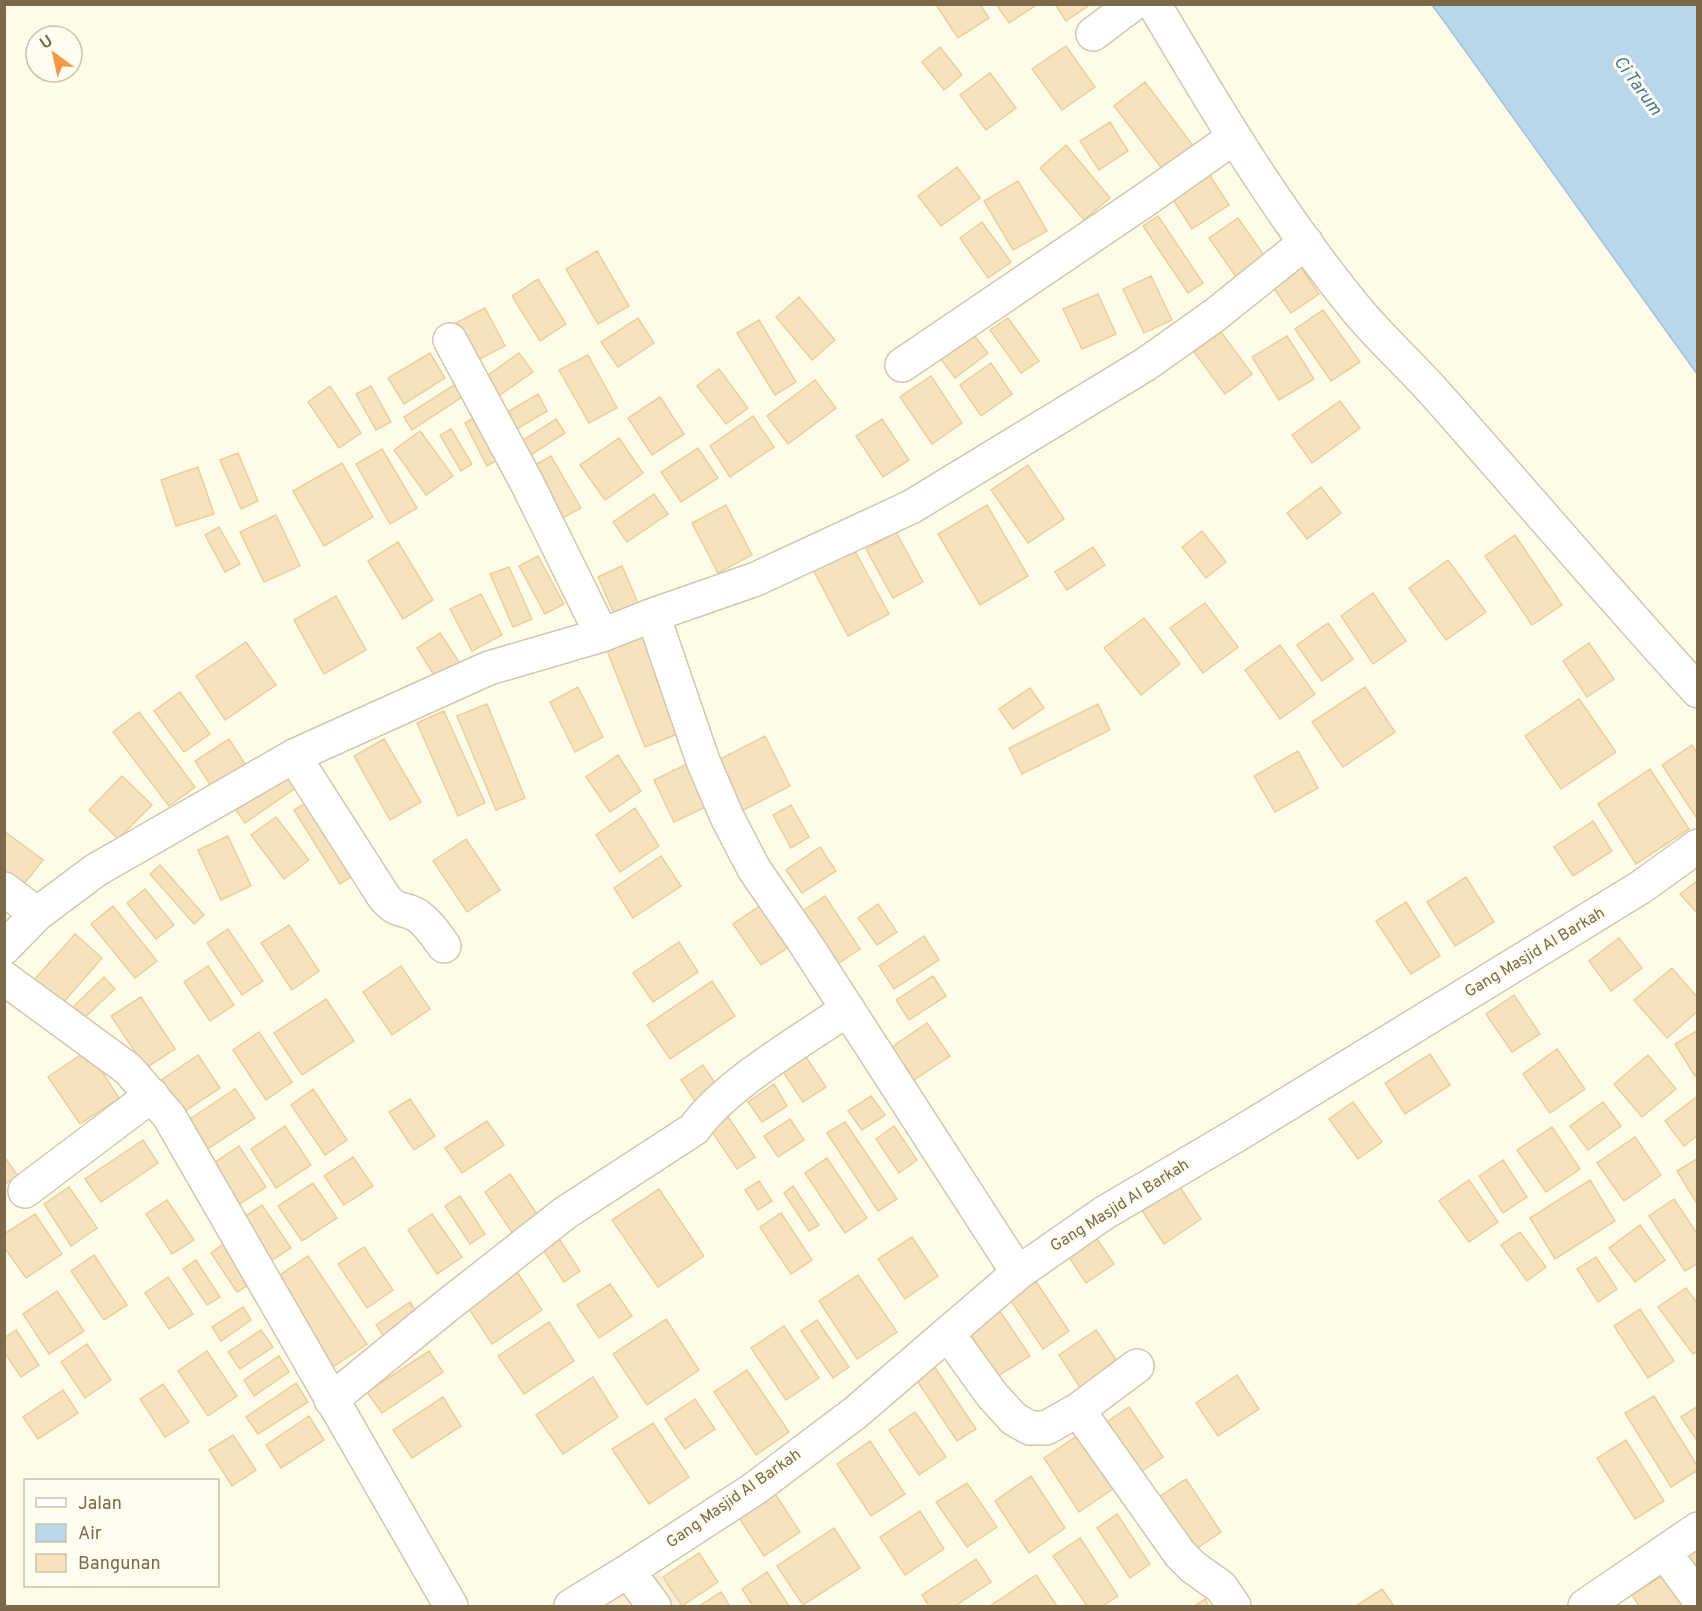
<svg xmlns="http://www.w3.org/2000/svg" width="1702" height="1611" viewBox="0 0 1702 1611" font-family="Overpass,sans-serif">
	<rect width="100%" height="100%" fill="#fefce8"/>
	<!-- residential -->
	<path fill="#f7f0d5" d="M 650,1559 L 681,1606 L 546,1606 Z"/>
	<!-- water -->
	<path fill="#bad6ea" stroke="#9fc2dd" stroke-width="1.5" d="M 1432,5 L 1697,5 L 1697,374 L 1446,24 Z"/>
	<!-- building -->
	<path fill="#f6e3bd" stroke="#eacf9b" stroke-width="1.5" d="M 939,4 L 980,4 L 989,18 L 958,38 L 937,6 Z
		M 996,4 L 1034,4 L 1035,6 L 1009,23 Z
		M 1055,4 L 1091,4 L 1066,21 Z
		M 1066,46 L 1095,87 L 1062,110 L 1032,69 Z
		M 940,47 L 962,75 L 944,90 L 922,62 Z
		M 990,73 L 1016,108 L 986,130 L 960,95 Z
		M 1145,82 L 1197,151 L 1166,174 L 1114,106 Z
		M 1110,122 L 1128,151 L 1099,170 L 1080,141 Z
		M 1066,145 L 1110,198 L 1084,220 L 1040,168 Z
		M 957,167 L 980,198 L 941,226 L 918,196 Z
		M 1207,171 L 1229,205 L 1192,229 L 1170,195 Z
		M 1018,181 L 1047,231 L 1013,250 L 984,201 Z
		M 1158,216 L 1203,283 L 1188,293 L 1143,226 Z
		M 1238,218 L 1270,264 L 1241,284 L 1209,238 Z
		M 982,222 L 1011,262 L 988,278 L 960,238 Z
		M 597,251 L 629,306 L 598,324 L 566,269 Z
		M 1298,263 L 1319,294 L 1291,313 L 1270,283 Z
		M 1151,276 L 1172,320 L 1144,333 L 1123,289 Z
		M 538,279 L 566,324 L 540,341 L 512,296 Z
		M 1098,294 L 1116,334 L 1082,349 L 1063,309 Z
		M 799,297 L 835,340 L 812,360 L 776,317 Z
		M 485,308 L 505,346 L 472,363 L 452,325 Z
		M 1323,310 L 1360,362 L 1331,381 L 1295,329 Z
		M 638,318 L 654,343 L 618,367 L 601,342 Z
		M 1008,318 L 1039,361 L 1021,373 L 990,330 Z
		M 759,320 L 796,382 L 775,395 L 737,333 Z
		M 970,330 L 988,353 L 955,378 L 937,354 Z
		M 1221,332 L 1252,374 L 1225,394 L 1194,352 Z
		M 1287,336 L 1314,379 L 1279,400 L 1252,357 Z
		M 430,353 L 445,378 L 404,404 L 388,378 Z
		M 519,353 L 533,372 L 490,402 L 477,383 Z
		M 588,355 L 617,408 L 589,423 L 559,370 Z
		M 991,363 L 1012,394 L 981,416 L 960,385 Z
		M 719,369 L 748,408 L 726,424 L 697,386 Z
		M 931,376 L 962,423 L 932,444 L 900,397 Z
		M 815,380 L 836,408 L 788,444 L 767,416 Z
		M 454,385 L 462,397 L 412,430 L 404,417 Z
		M 330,386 L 361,433 L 339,448 L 308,402 Z
		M 371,386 L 391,422 L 376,430 L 356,394 Z
		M 538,394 L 547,411 L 507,435 L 497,418 Z
		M 660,397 L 684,434 L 652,455 L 628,418 Z
		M 1340,401 L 1360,428 L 1312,463 L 1292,435 Z
		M 479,415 L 501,458 L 487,466 L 465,423 Z
		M 753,416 L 774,447 L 730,477 L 710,446 Z
		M 556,419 L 565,433 L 523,460 L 514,446 Z
		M 882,419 L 909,460 L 883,477 L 856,436 Z
		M 451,429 L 472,464 L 461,471 L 440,435 Z
		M 420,431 L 453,476 L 426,495 L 394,450 Z
		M 619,438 L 643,473 L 605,500 L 580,465 Z
		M 698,448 L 718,478 L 681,502 L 661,472 Z
		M 382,449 L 417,508 L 390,524 L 356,464 Z
		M 238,453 L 258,501 L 241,509 L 220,460 Z
		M 551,456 L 581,508 L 555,522 L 526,470 Z
		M 342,463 L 373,517 L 324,546 L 293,491 Z
		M 1028,465 L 1064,519 L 1028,543 L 991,490 Z
		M 198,467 L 214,514 L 176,526 L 161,480 Z
		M 1321,487 L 1341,513 L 1307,539 L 1287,513 Z
		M 654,494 L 668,514 L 627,542 L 613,522 Z
		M 726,505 L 752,555 L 718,573 L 692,523 Z
		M 987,505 L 1028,576 L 980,605 L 938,534 Z
		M 276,515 L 300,566 L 264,582 L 240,532 Z
		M 219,527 L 240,564 L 225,572 L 205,535 Z
		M 1202,531 L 1226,562 L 1206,578 L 1182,547 Z
		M 896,532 L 923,582 L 893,598 L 866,549 Z
		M 1515,535 L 1562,605 L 1532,625 L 1485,556 Z
		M 848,538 L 889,614 L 848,636 L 808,560 Z
		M 398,542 L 433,600 L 403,619 L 368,561 Z
		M 1093,547 L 1105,565 L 1067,590 L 1055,572 Z
		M 538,556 L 564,604 L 545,614 L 519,566 Z
		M 1448,560 L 1486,612 L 1446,640 L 1409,588 Z
		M 622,566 L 639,605 L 615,616 L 598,577 Z
		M 509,567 L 532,619 L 513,627 L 490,574 Z
		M 1373,593 L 1406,641 L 1373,664 L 1341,616 Z
		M 481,594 L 502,635 L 472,651 L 450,609 Z
		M 336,596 L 366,650 L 324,674 L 294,620 Z
		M 1205,603 L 1238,647 L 1203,673 L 1170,628 Z
		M 1144,618 L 1180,664 L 1141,695 L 1104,648 Z
		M 1328,623 L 1353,659 L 1322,681 L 1297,645 Z
		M 651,630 L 690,729 L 645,747 L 606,648 Z
		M 440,633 L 461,665 L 437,680 L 417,648 Z
		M 246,642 L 276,685 L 225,720 L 196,676 Z
		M 1589,643 L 1614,679 L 1587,697 L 1563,661 Z
		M 1280,645 L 1315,694 L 1280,719 L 1245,670 Z
		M 578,687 L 603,737 L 575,752 L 550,702 Z
		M 1365,687 L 1395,732 L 1343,767 L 1312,722 Z
		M 1030,688 L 1044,708 L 1013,729 L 999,709 Z
		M 180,692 L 210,734 L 184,752 L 154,711 Z
		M 1579,699 L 1616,752 L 1561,789 L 1525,736 Z
		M 487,704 L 525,798 L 496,810 L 457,716 Z
		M 1098,704 L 1110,730 L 1022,774 L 1009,748 Z
		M 444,711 L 485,803 L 458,816 L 417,723 Z
		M 139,712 L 195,787 L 169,806 L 113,732 Z
		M 765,736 L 790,786 L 732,816 L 707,766 Z
		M 229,739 L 247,767 L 213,789 L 195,761 Z
		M 384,739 L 421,802 L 390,820 L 354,756 Z
		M 1692,745 L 1698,754 L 1698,820 L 1662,765 Z
		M 1298,751 L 1318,788 L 1275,812 L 1254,776 Z
		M 618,755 L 641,791 L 610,812 L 586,777 Z
		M 290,763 L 304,782 L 245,823 L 232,804 Z
		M 689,763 L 708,806 L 674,822 L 654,780 Z
		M 1650,769 L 1689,829 L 1636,864 L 1598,804 Z
		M 122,776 L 152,805 L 118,839 L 89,810 Z
		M 314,798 L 360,871 L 340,884 L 294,810 Z
		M 791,805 L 809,837 L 791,848 L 773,815 Z
		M 635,808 L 659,846 L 620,872 L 596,835 Z
		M 276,817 L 309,860 L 284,879 L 251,835 Z
		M 1593,821 L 1612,851 L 1573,876 L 1554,847 Z
		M 4,831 L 43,860 L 21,888 L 4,875 Z
		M 228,836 L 251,886 L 221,900 L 198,850 Z
		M 466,839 L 500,890 L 467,912 L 433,861 Z
		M 820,847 L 836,871 L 802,893 L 786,870 Z
		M 661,856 L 681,886 L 633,918 L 614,888 Z
		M 160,865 L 204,915 L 194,924 L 150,874 Z
		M 1466,877 L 1494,922 L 1455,946 L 1427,902 Z
		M 1698,880 L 1698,914 L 1680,894 Z
		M 145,889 L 174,925 L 156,939 L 127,903 Z
		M 825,896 L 860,949 L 836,965 L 801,912 Z
		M 1406,902 L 1440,956 L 1411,974 L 1376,921 Z
		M 764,903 L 792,945 L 761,965 L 733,924 Z
		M 878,904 L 897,932 L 877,945 L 858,918 Z
		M 113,906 L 157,961 L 135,978 L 91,924 Z
		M 289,925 L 319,971 L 292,990 L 261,943 Z
		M 228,929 L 263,981 L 242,995 L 207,943 Z
		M 75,934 L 102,958 L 62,1004 L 34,980 Z
		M 924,936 L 939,960 L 894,989 L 879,966 Z
		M 1619,938 L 1642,968 L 1611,991 L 1589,961 Z
		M 679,942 L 698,972 L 653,1002 L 633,973 Z
		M 208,966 L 234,1005 L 210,1021 L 184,982 Z
		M 401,966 L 430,1009 L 392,1035 L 363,992 Z
		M 1672,968 L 1698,998 L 1698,1011 L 1667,1038 L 1634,1000 Z
		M 933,976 L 946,996 L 909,1020 L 896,1000 Z
		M 104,977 L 115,989 L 83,1019 L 72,1008 Z
		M 712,981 L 735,1016 L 670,1059 L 647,1025 Z
		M 1514,995 L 1540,1034 L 1512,1052 L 1486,1014 Z
		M 141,997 L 175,1049 L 146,1068 L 111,1016 Z
		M 326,999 L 354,1041 L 302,1075 L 274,1033 Z
		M 927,1023 L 950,1056 L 911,1082 L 889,1049 Z
		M 1698,1030 L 1698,1075 L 1695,1076 L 1675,1044 Z
		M 259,1032 L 292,1082 L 266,1100 L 233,1050 Z
		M 800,1048 L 826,1087 L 803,1102 L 777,1063 Z
		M 1557,1049 L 1585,1089 L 1550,1113 L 1523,1074 Z
		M 88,1050 L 119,1098 L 80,1124 L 48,1077 Z
		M 1430,1054 L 1450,1085 L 1405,1114 L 1385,1083 Z
		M 198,1055 L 220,1088 L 182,1113 L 160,1081 Z
		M 1648,1055 L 1676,1089 L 1642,1117 L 1614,1084 Z
		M 703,1065 L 717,1086 L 695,1101 L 681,1080 Z
		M 774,1084 L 787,1106 L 762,1122 L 748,1102 Z
		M 235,1089 L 255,1118 L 203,1152 L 184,1123 Z
		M 313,1089 L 347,1140 L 325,1155 L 291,1105 Z
		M 871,1096 L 885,1115 L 862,1130 L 848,1111 Z
		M 1698,1096 L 1698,1135 L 1684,1146 L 1665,1121 Z
		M 410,1099 L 435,1136 L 414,1150 L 389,1112 Z
		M 1353,1102 L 1382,1142 L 1358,1159 L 1329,1119 Z
		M 1603,1102 L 1621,1126 L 1588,1150 L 1570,1126 Z
		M 722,1108 L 755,1157 L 737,1169 L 704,1120 Z
		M 790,1119 L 804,1140 L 778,1157 L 764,1136 Z
		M 487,1121 L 504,1145 L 462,1173 L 445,1148 Z
		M 845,1122 L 897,1199 L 878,1211 L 827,1133 Z
		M 285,1126 L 311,1165 L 276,1188 L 251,1149 Z
		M 894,1126 L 917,1160 L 899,1173 L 876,1139 Z
		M 1552,1127 L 1580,1169 L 1546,1192 L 1517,1150 Z
		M 1635,1137 L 1661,1175 L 1624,1201 L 1597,1163 Z
		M 143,1140 L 158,1163 L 101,1202 L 85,1179 Z
		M 239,1146 L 266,1187 L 235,1207 L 208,1167 Z
		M 4,1156 L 18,1176 L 4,1185 Z
		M 353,1157 L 373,1186 L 344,1205 L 324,1176 Z
		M 827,1158 L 867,1218 L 845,1233 L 805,1173 Z
		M 1698,1158 L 1698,1205 L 1677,1171 Z
		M 1503,1160 L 1527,1197 L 1503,1213 L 1479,1176 Z
		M 510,1174 L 539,1217 L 513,1234 L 485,1192 Z
		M 1174,1178 L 1201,1219 L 1164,1244 L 1137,1203 Z
		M 1469,1180 L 1498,1222 L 1469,1242 L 1439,1201 Z
		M 1590,1180 L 1615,1221 L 1555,1259 L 1530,1218 Z
		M 759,1181 L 772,1201 L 758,1210 L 745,1190 Z
		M 313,1183 L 337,1218 L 302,1241 L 278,1206 Z
		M 793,1186 L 819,1225 L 809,1231 L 784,1193 Z
		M 69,1187 L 97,1228 L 71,1246 L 44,1204 Z
		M 659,1189 L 704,1256 L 658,1287 L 612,1220 Z
		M 460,1196 L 485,1234 L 470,1244 L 445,1206 Z
		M 1674,1199 L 1698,1235 L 1698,1263 L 1685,1271 L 1649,1216 Z
		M 167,1200 L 194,1240 L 172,1254 L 146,1214 Z
		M 262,1205 L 291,1248 L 263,1266 L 235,1223 Z
		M 781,1213 L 812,1260 L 791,1274 L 760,1227 Z
		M 35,1214 L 62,1254 L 26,1278 L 4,1247 L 4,1234 Z
		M 432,1214 L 462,1257 L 437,1274 L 408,1230 Z
		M 1640,1225 L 1665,1260 L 1635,1282 L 1609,1248 Z
		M 554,1231 L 580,1271 L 564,1282 L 538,1242 Z
		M 1520,1232 L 1546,1267 L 1527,1281 L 1501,1245 Z
		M 1093,1233 L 1114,1264 L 1086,1283 L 1065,1251 Z
		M 912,1237 L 938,1276 L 905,1299 L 878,1259 Z
		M 223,1244 L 250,1284 L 237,1292 L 211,1253 Z
		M 364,1247 L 393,1290 L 367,1308 L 338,1264 Z
		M 94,1255 L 127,1305 L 104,1320 L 71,1271 Z
		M 308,1256 L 367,1344 L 327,1371 L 268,1283 Z
		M 1596,1257 L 1617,1289 L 1598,1302 L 1577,1269 Z
		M 196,1260 L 220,1297 L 207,1305 L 183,1269 Z
		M 513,1266 L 542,1310 L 492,1344 L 463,1300 Z
		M 858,1275 L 897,1332 L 857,1359 L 819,1301 Z
		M 168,1277 L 193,1314 L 169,1329 L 145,1293 Z
		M 1033,1277 L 1069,1331 L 1043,1349 L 1007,1295 Z
		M 610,1284 L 632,1316 L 599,1338 L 577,1305 Z
		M 1686,1288 L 1698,1304 L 1698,1351 L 1693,1354 L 1658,1307 Z
		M 57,1291 L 84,1331 L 49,1354 L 23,1314 Z
		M 410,1302 L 421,1320 L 388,1342 L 376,1325 Z
		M 243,1307 L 251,1320 L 221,1341 L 212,1327 Z
		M 997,1307 L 1030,1356 L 998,1376 L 966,1328 Z
		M 1640,1309 L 1674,1361 L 1648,1378 L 1614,1326 Z
		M 666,1319 L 699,1370 L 647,1405 L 613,1354 Z
		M 817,1320 L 849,1367 L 833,1378 L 801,1331 Z
		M 549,1322 L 574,1361 L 524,1394 L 498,1356 Z
		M 784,1326 L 819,1378 L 786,1400 L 751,1348 Z
		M 16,1330 L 39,1365 L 21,1377 L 4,1352 L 4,1338 Z
		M 261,1330 L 273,1347 L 240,1369 L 228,1352 Z
		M 1096,1330 L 1119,1364 L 1081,1389 L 1059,1355 Z
		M 87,1344 L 111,1380 L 85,1398 L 61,1362 Z
		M 207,1351 L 237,1396 L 208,1416 L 178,1371 Z
		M 429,1351 L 443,1372 L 382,1413 L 367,1392 Z
		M 279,1356 L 289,1372 L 254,1396 L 244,1380 Z
		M 932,1363 L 976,1429 L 957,1441 L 914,1376 Z
		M 747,1370 L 789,1432 L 756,1455 L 714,1392 Z
		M 1237,1375 L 1259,1409 L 1218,1436 L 1196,1403 Z
		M 593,1377 L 618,1417 L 563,1454 L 536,1415 Z
		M 296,1383 L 308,1402 L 258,1434 L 246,1417 Z
		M 163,1384 L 189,1422 L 165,1437 L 140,1399 Z
		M 63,1390 L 78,1413 L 38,1439 L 23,1417 Z
		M 1654,1396 L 1698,1467 L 1698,1470 L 1671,1487 L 1625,1413 Z
		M 443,1397 L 461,1426 L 412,1458 L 393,1430 Z
		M 695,1399 L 715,1429 L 685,1449 L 665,1419 Z
		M 1698,1406 L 1698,1442 L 1681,1417 Z
		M 1129,1407 L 1163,1457 L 1136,1475 L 1102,1425 Z
		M 915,1412 L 946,1457 L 919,1475 L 889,1430 Z
		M 309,1416 L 324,1440 L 281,1468 L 266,1445 Z
		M 653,1423 L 689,1477 L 649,1504 L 612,1449 Z
		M 233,1435 L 256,1470 L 232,1486 L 209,1450 Z
		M 1077,1436 L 1113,1489 L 1079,1512 L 1044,1458 Z
		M 1626,1440 L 1664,1501 L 1635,1519 L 1597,1458 Z
		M 870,1441 L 905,1494 L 871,1516 L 837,1464 Z
		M 1031,1476 L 1065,1528 L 1029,1553 L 995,1501 Z
		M 1186,1479 L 1221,1532 L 1187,1555 L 1151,1502 Z
		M 967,1483 L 997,1527 L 967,1547 L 936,1502 Z
		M 770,1486 L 800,1532 L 764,1556 L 734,1510 Z
		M 920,1511 L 944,1549 L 905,1575 L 880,1537 Z
		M 1117,1514 L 1150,1564 L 1130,1578 L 1097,1528 Z
		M 834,1528 L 860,1568 L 803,1605 L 777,1566 Z
		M 1080,1538 L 1118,1596 L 1103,1606 L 1087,1606 L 1053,1556 Z
		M 1698,1547 L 1698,1572 L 1686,1554 Z
		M 699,1553 L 718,1582 L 682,1606 L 663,1577 Z
		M 976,1559 L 991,1582 L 955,1606 L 929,1606 L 922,1595 Z
		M 767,1572 L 789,1606 L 753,1606 L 742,1589 Z
		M 1036,1575 L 1057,1606 L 990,1606 Z
		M 1663,1575 L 1684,1606 L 1639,1606 L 1632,1595 Z
		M 1382,1589 L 1394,1606 L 1356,1606 Z
		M 721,1592 L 730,1606 L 699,1606 Z
		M 1205,1599 L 1209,1606 L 1194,1606 Z"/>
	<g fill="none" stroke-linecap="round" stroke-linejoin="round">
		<!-- street casing -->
		<g stroke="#d2c7ac" stroke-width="36">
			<path id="street" d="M 1154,4 C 1216,109 1279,215 1357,310 C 1381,339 1409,364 1434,392 C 1522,491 1608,593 1698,691
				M 1093,34 L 1133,4
				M 450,340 L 527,483 L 602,635
				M 902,365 L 1145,200 L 1233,138
				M 653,615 L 703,761 L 727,817 L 754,869 L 803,940 L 1018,1273
				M 294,756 L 384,897 C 399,915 403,906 418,916 C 429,924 436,935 444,946
				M 4,889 L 37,914
				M 4,948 L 37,914 L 96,870 L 294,756 L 489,668 L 602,635 L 653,615 L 756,579 L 911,507 L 1146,364 L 1215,315 L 1306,242
				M 4,978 L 128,1069 L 169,1116 L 451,1606
				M 25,1191 L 152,1095
				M 948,1334 L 992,1395 L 1014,1419 L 1030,1428 L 1046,1428 L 1078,1410 L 1180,1554 L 1193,1567 L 1221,1587 L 1234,1606
				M 331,1400 L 444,1308 L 565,1213 L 694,1129 C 726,1084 801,1041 848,1009
				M 1078,1410 L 1137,1366
				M 1665,1553 L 1698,1598
				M 628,1571 L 654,1606
				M 571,1606 L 628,1571 L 754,1489 L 855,1413 L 1018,1273 L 1104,1213 L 1240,1133 L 1641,887 L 1698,846
				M 1585,1606 L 1698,1529"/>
		</g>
		<!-- street -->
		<use href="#street" stroke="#fff" stroke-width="33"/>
	</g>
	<g text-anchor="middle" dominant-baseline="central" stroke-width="6" stroke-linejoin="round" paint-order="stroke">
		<!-- street labels -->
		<g font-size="16" fill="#7b6949" stroke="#fffdf0">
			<text transform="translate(1535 953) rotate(-31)">Gang Masjid Al Barkah</text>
			<text transform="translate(1120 1206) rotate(-32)">Gang Masjid Al Barkah</text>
			<text transform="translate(734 1499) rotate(-35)">Gang Masjid Al Barkah</text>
		</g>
		<!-- water labels -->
		<g font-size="18" font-style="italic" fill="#4578a0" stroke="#fffdf0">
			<text transform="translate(1637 86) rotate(54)">Ci Tarum</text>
		</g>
	</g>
	<!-- border -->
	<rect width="1702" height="1611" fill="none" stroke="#7b6949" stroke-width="12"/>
	<!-- legend -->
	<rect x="24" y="1479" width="195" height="108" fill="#fffdf0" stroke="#cac2ad" stroke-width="1.5"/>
	<rect x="36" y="1498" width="30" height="9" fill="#ffffff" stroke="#cac2ad" stroke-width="1.5"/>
	<text x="78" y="1509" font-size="18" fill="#7b6949">Jalan</text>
	<rect x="36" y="1524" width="30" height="18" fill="#bad6ea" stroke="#cac2ad" stroke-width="1.5"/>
	<text x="78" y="1539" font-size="18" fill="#7b6949">Air</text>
	<rect x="36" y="1554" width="30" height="18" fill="#f6e3bd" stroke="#cac2ad" stroke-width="1.5"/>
	<text x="78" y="1569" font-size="18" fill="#7b6949">Bangunan</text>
	<!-- north arrow -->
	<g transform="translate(54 54) rotate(327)"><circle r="28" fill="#fffdf0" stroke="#cac2ad" stroke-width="1.5"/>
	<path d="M0-4.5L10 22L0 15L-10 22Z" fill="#f29a43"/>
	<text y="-9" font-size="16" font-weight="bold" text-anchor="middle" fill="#7b6949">U</text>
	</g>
</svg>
